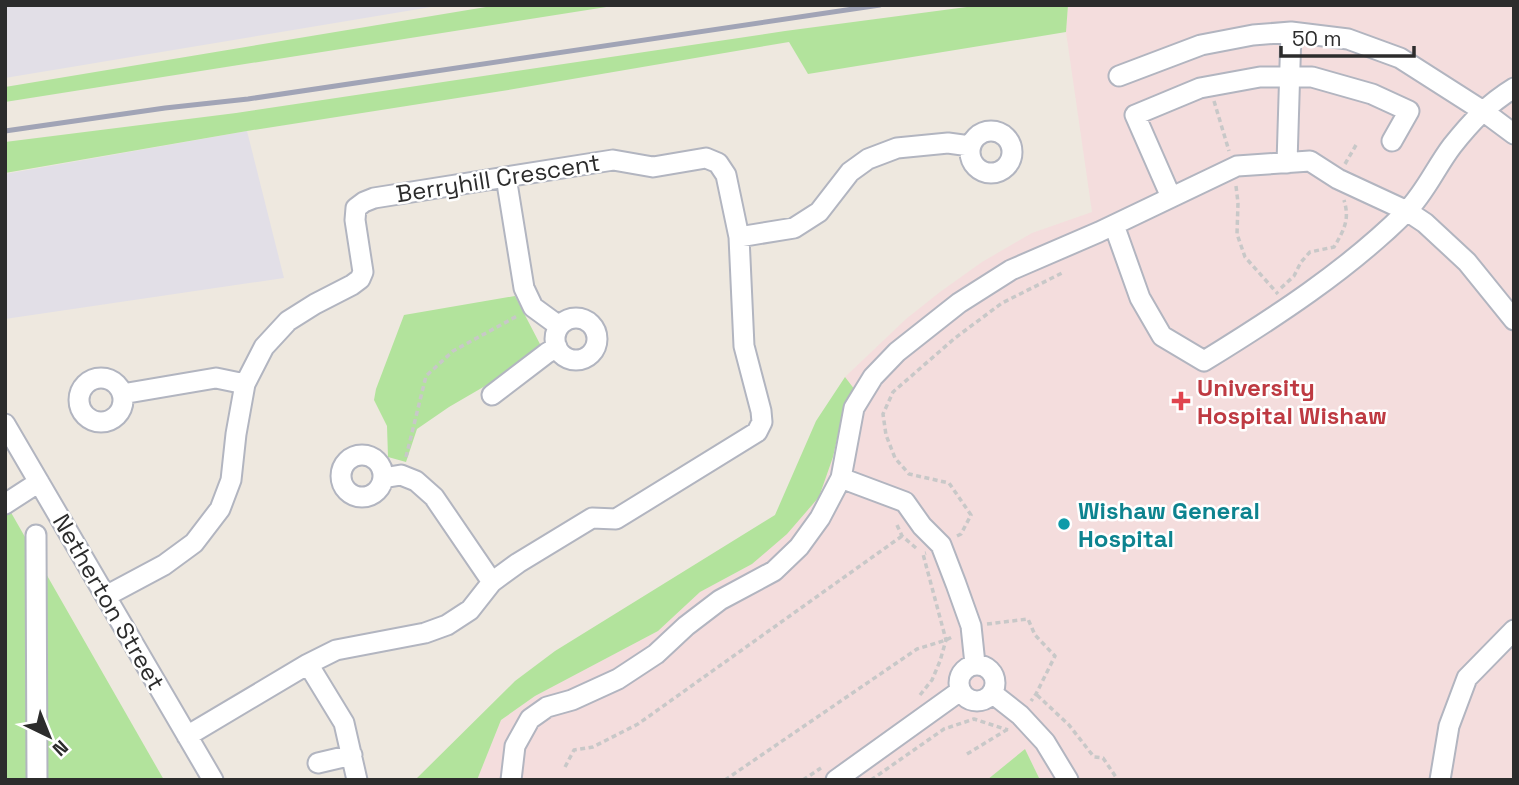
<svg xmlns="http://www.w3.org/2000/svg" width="1519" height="785" viewBox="0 0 1519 785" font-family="'Space Grotesk',sans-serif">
	<rect width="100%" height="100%" fill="#eee8df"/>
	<!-- industrial -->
	<path fill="#e2dfe7" d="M 5,5 L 443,5 L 5,78 Z
		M 247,131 L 284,278 L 5,319 L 5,174 Z"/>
	<!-- medical -->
	<path fill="#f4dddd" d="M 1068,5 L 1514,5 L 1514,780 L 1040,780 L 1025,749 L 987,780 L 477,780 L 501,720 L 535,696 L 658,631 L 700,592 L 752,564 L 819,497 L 833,457 L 843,412 L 855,390 L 845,377 L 906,319 L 940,292 L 982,262 L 1032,233 L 1092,212 L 1066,32 Z"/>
	<!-- green -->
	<path fill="#b2e39c" d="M 498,5 L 619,5 L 5,102 L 5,87 Z
		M 982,5 L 1068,5 L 1066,32 L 808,74 L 789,42 L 502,91 L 247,131 L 5,173 L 5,142 L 236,113 L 785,31 Z
		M 515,296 L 541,346 L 516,368 L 449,407 L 417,429 L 406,462 L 388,457 L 387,426 L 374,400 L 376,389 L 404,315 Z
		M 845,377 L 855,390 L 843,412 L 833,457 L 819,497 L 787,534 L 752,564 L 700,592 L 658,631 L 535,696 L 501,720 L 477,780 L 415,780 L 515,681 L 555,651 L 775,515 L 816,421 Z
		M 5,502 L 164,780 L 5,780 Z
		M 1025,749 L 1040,780 L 987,780 Z"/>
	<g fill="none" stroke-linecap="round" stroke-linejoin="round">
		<!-- minor casing -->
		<g stroke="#b2b5c0" stroke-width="23">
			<path id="minor" d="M 1119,76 L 1201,45 L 1253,35 L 1291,32
				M970 152a21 21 0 1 1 42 0a21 21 0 1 1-42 0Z
				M 1287,163 L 1291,32 L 1348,39 L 1400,58 L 1483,111 L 1514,134
				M 506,177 L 524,288 L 533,307 L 559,326
				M 1171,197 L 1135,115 L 1200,88 L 1260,77 L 1312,77 L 1372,94 L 1409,111 L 1392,141
				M 1114,225 L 1140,298 L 1162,336 L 1204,361 C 1274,318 1348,270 1406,212 C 1425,193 1436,167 1452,146 C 1471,122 1488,104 1514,88
				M 739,237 L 794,228 L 819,212 L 850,172 L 868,159 L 897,148 L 948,143 L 970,146
				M555 339a21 21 0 1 1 42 0a21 21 0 1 1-42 0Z
				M79 400a22 22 0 1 1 44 0a22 22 0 1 1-44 0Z
				M 122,394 L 216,378 L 245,384
				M 492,395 L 547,353 L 557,347
				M 5,424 L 213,780
				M341 476a21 21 0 1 1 42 0a21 21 0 1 1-42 0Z
				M 383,478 L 401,475 L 416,481 L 434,497 L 492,582
				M 841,478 L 905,502 L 922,526 L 941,545 L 956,584 L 971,626 L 975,664
				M 5,504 L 39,482
				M 36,535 L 37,780
				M 106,596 L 164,565 L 194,543 L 220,509 L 231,480 L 236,434 L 245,384 L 264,347 L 288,321 L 315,304 L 352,285 L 360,279 L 363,272 L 355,220 L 356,208 L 364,202 L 374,198 L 613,160 L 653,167 L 706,158 L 718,163 L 726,175 L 739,237 L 744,346 L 761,411 L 762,422 L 757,432 L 616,519 L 592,518 L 518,563 L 492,582 L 470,610 L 447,625 L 425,633 L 336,650 L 308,664 L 187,736
				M 308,664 L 344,723 L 357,780
				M959 683a18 18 0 1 1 36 0a18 18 0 1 1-36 0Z
				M 992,693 L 1020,715 L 1045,742 L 1068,780
				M 318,763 L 352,755
				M 511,780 L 515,746 L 530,719 L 547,707 L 572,700 L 618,679 L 656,654 L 686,626 L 720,600 L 774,571 L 799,547 L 820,518 L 841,478 L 854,408 L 873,377 L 897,352 L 959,303 L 1011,270 L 1099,232 L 1237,166 L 1310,161 L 1338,179 L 1407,211 L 1425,223 L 1467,262 L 1514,320
				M 836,780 L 960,691
				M 1440,780 L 1449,726 L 1467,678 L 1514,630"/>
		</g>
		<!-- path -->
		<path stroke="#c8c8c8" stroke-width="3.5" stroke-dasharray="5 3.5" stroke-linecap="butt" d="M 1214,101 L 1229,151
			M 1345,164 L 1356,145
			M 1236,186 L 1238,203 L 1237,234 L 1245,257 L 1278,294
			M 1281,288 L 1294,276 L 1301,262 L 1310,252 L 1334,247 C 1344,230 1350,220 1344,200
			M 406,457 L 426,376 L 453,351 L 519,315
			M 897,525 L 902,536 L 916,548
			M 957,536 L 961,534 L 971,515 L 949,483 L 909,474 L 895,458 L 886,435 L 883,414 L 893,392 L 955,338 L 1002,303 L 1064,272
			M 987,624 L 1028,619 L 1035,635 L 1055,656 L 1036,694 L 1031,701
			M 920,695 L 932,680 L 940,661 L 946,640 L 923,554 L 926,553
			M 1037,695 L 1069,725 L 1094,757 L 1103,758 L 1118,780
			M 967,754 L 1008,729
			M 565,767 L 574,750 L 593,747 L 638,724 L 902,536
			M 725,780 L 917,649 L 946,640 L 954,636
			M 803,780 L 821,768
			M 871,780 L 944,729 L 974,719 L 1008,730"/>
		<!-- minor -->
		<use href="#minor" stroke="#fff" stroke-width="19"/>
		<!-- rail -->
		<path stroke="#a1a4b6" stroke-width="5" d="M 5,131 L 165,108 L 248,99 L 880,5"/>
	</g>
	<!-- markers -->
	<path fill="#e0444e" stroke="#fff" stroke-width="2.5" d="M1177.5 390.5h7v7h7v7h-7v7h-7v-7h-7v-7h7z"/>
	<circle fill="#0f9aa8" stroke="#fff" stroke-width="2.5" cx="1064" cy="524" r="7"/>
	<g text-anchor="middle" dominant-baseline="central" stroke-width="5" stroke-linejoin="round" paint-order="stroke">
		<!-- street labels -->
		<g font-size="24" fill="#2c2c2c" stroke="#fff">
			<text transform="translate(498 178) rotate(-9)">Berryhill Crescent</text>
			<text transform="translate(109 602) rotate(60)">Netherton Street</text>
		</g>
		<!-- health labels -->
		<g font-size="24" font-weight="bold" fill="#be3a42" stroke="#fff" text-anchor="start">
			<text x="1197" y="387">University<tspan x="1197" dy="28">Hospital Wishaw</tspan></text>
		</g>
		<!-- culture labels -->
		<g font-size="24" font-weight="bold" fill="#0d838f" stroke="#fff" text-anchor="start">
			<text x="1078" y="510">Wishaw General<tspan x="1078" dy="28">Hospital</tspan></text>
		</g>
	</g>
	<!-- border -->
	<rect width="1519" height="785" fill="none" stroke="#2c2c2c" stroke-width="14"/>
	<!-- north arrow -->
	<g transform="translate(49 736) rotate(137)" stroke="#ffffff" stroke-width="5" paint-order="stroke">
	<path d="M0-5L12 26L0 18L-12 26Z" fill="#2c2c2c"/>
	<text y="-10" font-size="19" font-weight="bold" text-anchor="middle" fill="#2c2c2c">N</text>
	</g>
	<!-- scale -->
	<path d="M1281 46v10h133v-10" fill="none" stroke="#2c2c2c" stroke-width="3.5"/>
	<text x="1292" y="46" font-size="21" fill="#2c2c2c" stroke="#ffffff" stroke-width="5" paint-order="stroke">50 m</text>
</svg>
